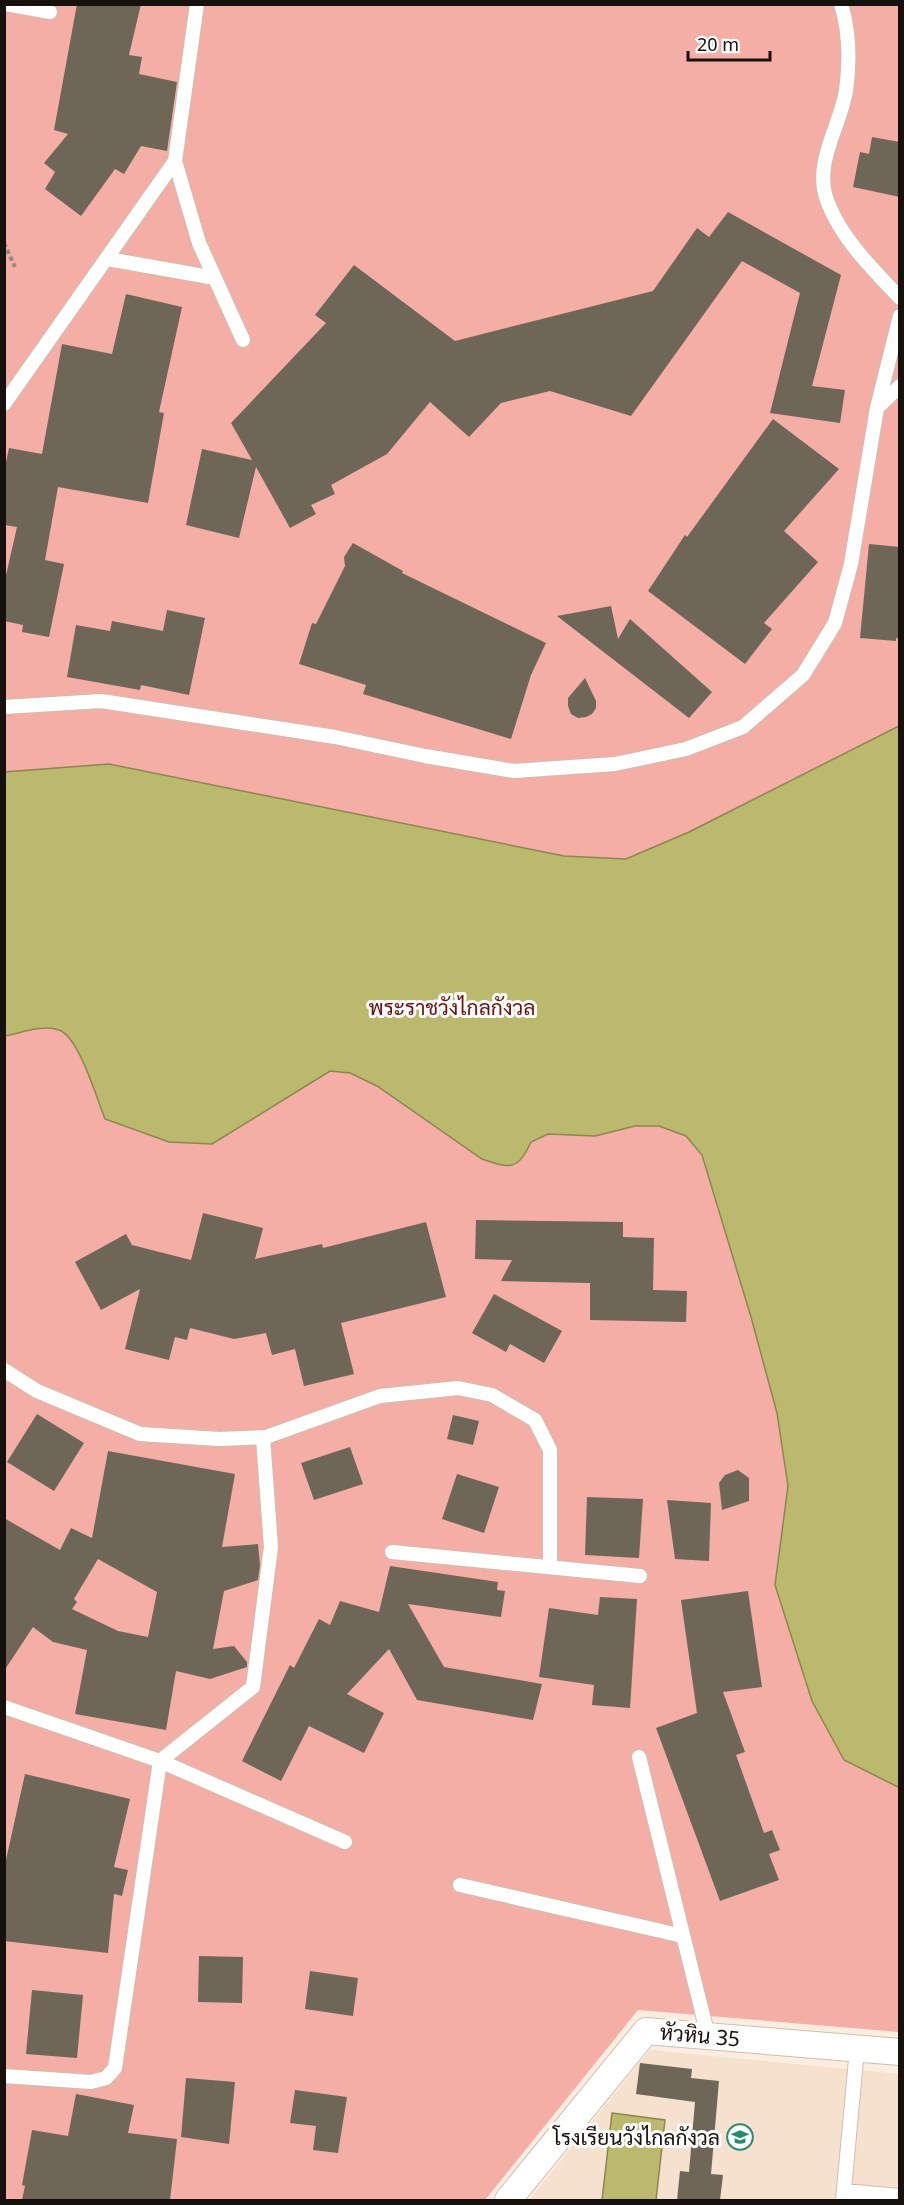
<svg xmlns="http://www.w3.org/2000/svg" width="904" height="2205" viewBox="0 0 904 2205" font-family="'Noto Sans',Sarabun,sans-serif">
	<rect width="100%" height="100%" fill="#fcedde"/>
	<!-- built -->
	<path fill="#f5e1cd" d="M 650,2050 L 899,2074 L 899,2200 L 529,2200 Z"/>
	<!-- green -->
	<path fill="#f4aea5" d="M 5,5 L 899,5 L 899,2032 L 638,2010 L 485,2200 L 5,2200 Z"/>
	<!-- water -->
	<path fill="#bbb96d" stroke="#8a8750" stroke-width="1.5" d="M 899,726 L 900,1787 L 898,1787 L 844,1760 L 812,1701 L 775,1585 L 788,1486 L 777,1413 L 751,1317 L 702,1155 L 686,1136 L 659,1126 L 635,1126 L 595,1136 L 548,1134 L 531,1142 C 518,1170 511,1169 482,1159 L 377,1086 L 350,1073 L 330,1071 L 212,1144 L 169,1142 L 105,1119 C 97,1099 79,1037 59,1030 C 43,1024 21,1033 5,1036 L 4,772 L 109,764 L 564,856 L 626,859 L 689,832 Z
		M 612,2113 L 665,2120 L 656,2200 L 602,2200 Z"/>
	<!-- building -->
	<path fill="#6e6757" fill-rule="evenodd" d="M 77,4 L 141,4 L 129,55 L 142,57 L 139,74 L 177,82 L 167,151 L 141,146 L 124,174 L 115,169 L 81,216 L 45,189 L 55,172 L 44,163 L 68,134 L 54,130 Z
		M 872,137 L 900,142 L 900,197 L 853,187 L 860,152 L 869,154 Z
		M 728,212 L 841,275 L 812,386 L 845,390 L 840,423 L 770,413 L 800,293 L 742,261 L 631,416 L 550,391 L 501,403 L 469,437 L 430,402 L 387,454 L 331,485 L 335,494 L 311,505 L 316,514 L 290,528 L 256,467 L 239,538 L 186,525 L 202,449 L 252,460 L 231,423 L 326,323 L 315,315 L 354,265 L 455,341 L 653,291 L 697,228 L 709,237 Z
		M 126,294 L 182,307 L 159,412 L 164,413 L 148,503 L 58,487 L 45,560 L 64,564 L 49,637 L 22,632 L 23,625 L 4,621 L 4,584 L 17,527 L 4,525 L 4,472 L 9,448 L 42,454 L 62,344 L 112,354 Z
		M 773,419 L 839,469 L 784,531 L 818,562 L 764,623 L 772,629 L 745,664 L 648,591 L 685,535 L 687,537 Z
		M 353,543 L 403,571 L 402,573 L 546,643 L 531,675 L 511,739 L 363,694 L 366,685 L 299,664 L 312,623 L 316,624 L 345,566 L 344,557 Z
		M 869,544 L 900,547 L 900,639 L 896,638 L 896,641 L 860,638 Z
		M 611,606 L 618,639 L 630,619 L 712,692 L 689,718 L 557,616 Z
		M 167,610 L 205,618 L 189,695 L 141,685 L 140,690 L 67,677 L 76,625 L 110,631 L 112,621 L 163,631 Z
		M 585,678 L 596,701 L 596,708 L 592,714 L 586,717 L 578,718 L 571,714 L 568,706 L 568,698 Z
		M 203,1213 L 263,1228 L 255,1259 L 322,1244 L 323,1248 L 426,1222 L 446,1297 L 341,1323 L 354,1374 L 304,1386 L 295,1349 L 272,1355 L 266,1333 L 234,1339 L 190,1328 L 187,1340 L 175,1337 L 169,1360 L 125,1349 L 140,1289 L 101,1310 L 75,1262 L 126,1234 L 132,1245 L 191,1260 Z
		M 476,1220 L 623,1222 L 623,1237 L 654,1238 L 653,1290 L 687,1291 L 686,1322 L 590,1320 L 590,1283 L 501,1281 L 512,1260 L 475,1259 Z
		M 494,1294 L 562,1331 L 544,1363 L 510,1344 L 506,1352 L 472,1333 Z
		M 37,1414 L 84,1443 L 54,1491 L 7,1462 Z
		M 453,1415 L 479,1421 L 473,1445 L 447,1439 Z
		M 350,1447 L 363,1484 L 314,1500 L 301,1463 Z
		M 108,1451 L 235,1474 L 222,1547 L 258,1544 L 260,1565 L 258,1580 L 224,1591 L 213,1649 L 234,1646 L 247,1662 L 247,1667 L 210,1679 L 176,1671 L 166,1730 L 75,1714 L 87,1650 L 53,1642 L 33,1627 L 4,1671 L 4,1518 L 60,1550 L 71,1528 L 92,1538 ZM 98,1559 L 157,1592 L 148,1637 L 118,1631 L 72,1609 L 77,1602 L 74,1599 Z
		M 738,1470 L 749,1478 L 749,1501 L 722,1510 L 719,1483 L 725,1475 Z
		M 457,1474 L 499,1487 L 484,1533 L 442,1519 Z
		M 587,1497 L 643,1499 L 639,1558 L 585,1555 Z
		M 667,1500 L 711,1503 L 709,1561 L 675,1559 Z
		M 390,1566 L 498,1582 L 497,1590 L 505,1591 L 501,1617 L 408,1604 L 444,1667 L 542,1684 L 533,1720 L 417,1700 L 389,1649 L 347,1694 L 384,1713 L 364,1753 L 309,1726 L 281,1781 L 242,1761 L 290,1665 L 294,1668 L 319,1619 L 330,1625 L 340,1601 L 379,1612 Z
		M 748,1591 L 762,1687 L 723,1692 L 745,1752 L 736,1755 L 764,1833 L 772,1830 L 780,1850 L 769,1854 L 779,1880 L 720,1901 L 656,1728 L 697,1713 L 681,1600 Z
		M 600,1597 L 637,1599 L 630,1708 L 592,1705 L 594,1685 L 539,1677 L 549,1608 L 598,1615 Z
		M 25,1774 L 130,1799 L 114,1867 L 128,1870 L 122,1896 L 114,1894 L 108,1953 L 4,1941 L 4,1869 Z
		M 199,1956 L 243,1957 L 242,2003 L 198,2002 Z
		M 310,1971 L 358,1978 L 353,2016 L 305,2009 Z
		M 32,1990 L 83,1995 L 77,2058 L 26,2054 Z
		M 640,2063 L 692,2069 L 691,2078 L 719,2081 L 711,2174 L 723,2175 L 720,2200 L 677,2200 L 680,2171 L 689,2172 L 695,2102 L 636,2094 Z
		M 186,2078 L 235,2082 L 229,2144 L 181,2137 Z
		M 295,2090 L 347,2097 L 338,2153 L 313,2150 L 316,2126 L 290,2123 Z
		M 76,2094 L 134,2105 L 128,2133 L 177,2139 L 170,2200 L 22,2200 L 25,2186 L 22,2185 L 32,2130 L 68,2136 Z"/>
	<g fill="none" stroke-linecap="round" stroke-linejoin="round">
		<!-- service casing -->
		<g stroke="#cdbfb0" stroke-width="16">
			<path id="service" d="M 6,4 L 50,12
				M 841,4 C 850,33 850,62 846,91 C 840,127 812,165 828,203 C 843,241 873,269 900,298
				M 175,161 L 199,243 L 243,340
				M 108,259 L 215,278
				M 4,404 L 175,161 L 197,4
				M 877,408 L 900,386
				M 4,707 L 101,701 L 335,737 L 425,756 L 514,771 L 615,764 L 686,749 L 743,727 L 803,675 L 835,623 L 851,564 L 877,408 L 900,316
				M 4,1370 L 37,1391 L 140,1434 L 219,1439 L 266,1437 L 380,1396 L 458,1388 L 492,1395 L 535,1420 L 550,1450 L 550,1567
				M 392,1552 L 640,1576
				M 4,1707 L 160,1761 L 345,1842
				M 639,1757 L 708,2036
				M 460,1885 L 683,1936
				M 4,2076 L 91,2082 L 106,2078 L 115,2068 L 160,1761 L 253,1687 L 271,1547 L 263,1438
				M 844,2191 L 900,2196
				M 843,2200 L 857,2049"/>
		</g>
		<!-- minor casing -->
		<g stroke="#cdbfb0" stroke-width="28">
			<path id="minor" d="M 508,2200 L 646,2031 L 900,2052"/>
		</g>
		<!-- path -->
		<path stroke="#968b81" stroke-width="4" stroke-dasharray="4.5 3" stroke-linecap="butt" d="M 4,243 L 15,267"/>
		<!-- service -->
		<use href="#service" stroke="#fff" stroke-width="14"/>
		<!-- minor -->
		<use href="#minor" stroke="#fff" stroke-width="26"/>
	</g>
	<!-- icons -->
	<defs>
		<g id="school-ring" transform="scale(1.35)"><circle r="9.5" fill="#fff" stroke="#228d6b" stroke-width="1.5"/><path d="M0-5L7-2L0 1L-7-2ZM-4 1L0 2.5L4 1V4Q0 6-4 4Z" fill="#228d6b"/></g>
	</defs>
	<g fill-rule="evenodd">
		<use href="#school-ring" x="740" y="2137"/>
	</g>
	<g text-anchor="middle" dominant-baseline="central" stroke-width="6" stroke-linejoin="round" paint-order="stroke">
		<!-- park labels -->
		<g font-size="21" fill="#6e1010" stroke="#fff">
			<text x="452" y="1007">พระราชวังไกลกังวล</text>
		</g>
		<!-- street labels -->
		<g font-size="21" fill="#16110c" stroke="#fff">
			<text transform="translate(700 2035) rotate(5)">หัวหิน 35</text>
		</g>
		<!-- poi labels -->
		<g font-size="21" fill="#16110c" stroke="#fff" text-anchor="end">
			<text x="720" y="2137">โรงเรียนวังไกลกังวล</text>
		</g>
	</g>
	<!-- border -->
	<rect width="904" height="2205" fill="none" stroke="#16110c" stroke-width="12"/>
	<!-- scale -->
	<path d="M688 51v9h82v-9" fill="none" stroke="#16110c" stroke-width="3"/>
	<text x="697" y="51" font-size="18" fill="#16110c" stroke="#ffffff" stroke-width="4.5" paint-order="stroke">20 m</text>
</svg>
